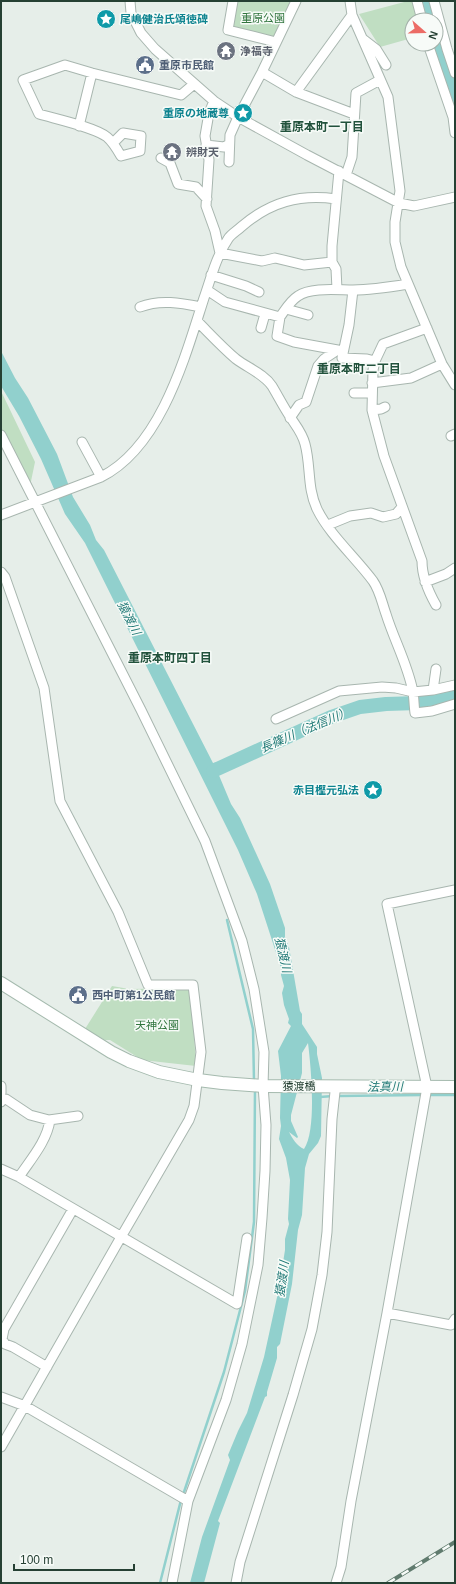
<svg xmlns="http://www.w3.org/2000/svg" width="456" height="1584" viewBox="0 0 456 1584" font-family="Helvetica,'Noto Sans JP',sans-serif">
	<rect width="100%" height="100%" fill="#e6eee9"/>
	<!-- green -->
	<path fill="#c0dec2" d="M 236,1 L 291,1 L 274,39 L 231,27 Z
		M 408,1 L 412,1 L 418,20 L 412,20 L 412,38 L 380,47 L 359,14 Z
		M 1,391 L 35,462 L 30,486 L 1,428 Z
		M 112,986 L 129,989 L 191,988 L 196,1066 L 142,1060 L 110,1040 L 105,1040 L 85,1029 Z"/>
	<!-- water -->
	<path fill="#91d0cd" fill-rule="evenodd" d="M 1,351 L 15,378 L 28,398 L 57,454 L 73,497 L 90,525 L 96,540 L 104,550 L 213,763 L 229,760 L 232,767 L 218,773 L 231,804 L 240,818 L 270,884 L 285,928 L 285,937 L 289,947 L 300,1011 L 302,1014 L 302,1024 L 317,1047 L 317,1054 L 322,1078 L 321,1136 L 318,1143 L 309,1154 L 305,1168 L 302,1215 L 298,1230 L 292,1284 L 280,1344 L 277,1347 L 277,1358 L 267,1392 L 267,1396 L 265,1397 L 218,1521 L 220,1523 L 204,1583 L 190,1583 L 202,1537 L 230,1460 L 228,1455 L 238,1431 L 247,1413 L 264,1357 L 279,1288 L 285,1250 L 285,1239 L 289,1224 L 288,1219 L 290,1180 L 286,1158 L 279,1139 L 281,1126 L 280,1118 L 281,1076 L 278,1051 L 291,1026 L 288,1023 L 289,1019 L 284,1005 L 282,993 L 284,986 L 281,975 L 281,968 L 257,894 L 238,850 L 85,543 L 65,514 L 41,459 L 19,416 L 1,386 ZM 308,1043 C 311,1067 317,1130 304,1149 C 297,1146 292,1138 289,1132 L 297,1138 L 298,1137 L 291,1121 L 291,1115 L 302,1073 L 302,1053 Z"/>
	<g fill="none" stroke-linecap="round" stroke-linejoin="round">
		<!-- stream -->
		<path stroke="#91d0cd" stroke-width="2.5" d="M 227,920 L 253,1029 L 254,1081
			M 428,1095 L 455,1095
			M 338,1096 L 423,1095
			M 320,1097 L 333,1096
			M 183,1495 L 224,1372 L 245,1291 L 254,1222 L 255,1088
			M 160,1583 L 181,1500"/>
		<!-- river -->
		<path stroke="#91d0cd" stroke-width="14" d="M 424,1 L 430,20
			M 436,41 L 455,103
			M 213,771 L 331,717 L 360,707 L 386,704 L 418,703 L 455,695"/>
		<!-- street casing -->
		<g stroke="#a8b6af" stroke-width="11">
			<path id="street" d="M 130,1 L 131,13 L 141,33 L 155,49 L 214,101 L 238,117 L 307,155 L 399,203 L 414,206 L 455,197
				M 233,1 L 228,30 L 276,42
				M 350,1 L 352,15 L 388,97 L 400,191 L 395,222 L 395,242 L 401,267 L 442,364 L 455,385
				M 417,1 L 422,20
				M 434,1 L 447,49 L 455,73
				M 363,39 L 376,49 L 386,65
				M 428,44 L 455,123
				M 262,72 L 296,92 L 354,114
				M 296,92 L 352,15
				M 214,101 L 209,113 L 205,136 L 209,160 L 206,206 L 215,231 L 220,253
				M 453,117 L 455,133
				M 79,126 L 92,73
				M 113,143 L 123,133 L 141,136 L 140,151 L 121,156 C 117,149 113,142 107,137 C 94,127 56,119 39,114 L 23,80 L 65,65 L 92,73 L 181,95 L 194,84
				M 206,145 L 224,147 L 229,144
				M 161,158 L 170,163 L 178,184 L 196,187 L 207,199
				M 229,162 L 230,135 L 238,117 L 262,72 L 296,1
				M 346,175 L 352,157 L 356,93 L 380,80
				M 220,253 L 262,261 L 275,258 L 304,265 L 332,262
				M 211,275 L 246,286 L 259,292
				M 337,289 L 336,269 L 332,262 L 332,246 L 339,171
				M 207,290 L 225,302 L 280,317 C 285,310 290,301 298,296 C 311,287 337,290 353,290 C 371,290 390,287 408,284
				M 353,290 L 349,325 L 342,358 L 367,359 L 375,361 L 383,344 L 427,328
				M 140,307 C 160,299 181,303 201,307
				M 286,309 L 308,315
				M 280,317 L 277,336 L 294,342 L 343,351
				M 197,321 C 210,334 222,347 236,359 C 248,368 264,374 272,386 C 278,396 283,406 289,415 C 295,425 302,432 305,444 C 311,466 307,488 317,509 C 329,534 356,558 373,581 C 380,591 382,603 386,614 C 394,640 408,665 413,692 C 414,698 414,706 415,713 L 432,711 L 455,704
				M 261,328 L 265,314
				M 375,361 L 373,370 L 372,410 L 384,456 L 422,561 C 422,577 428,591 436,605
				M 372,383 L 411,378 L 442,364
				M 354,393 L 371,393
				M 372,410 L 381,409 L 385,407
				M 290,418 L 299,405 L 306,402 L 318,366 L 324,359 L 336,351
				M 1,435 L 141,710 L 205,841 L 242,941 L 254,989 L 264,1052 L 263,1086 L 266,1125 L 265,1171 L 262,1218 L 258,1265 L 242,1344 L 226,1400 L 188,1501 L 172,1583
				M 451,436 L 455,434
				M 82,442 L 101,477
				M 1,515 L 101,477 C 161,447 185,357 204,298 C 211,278 216,257 228,239 C 231,234 237,231 241,227 C 270,202 299,194 336,199
				M 328,525 L 350,516 L 371,513 L 383,517 L 396,514 L 402,507
				M 1,572 L 5,577 L 44,688 L 60,801 L 118,912 L 148,985 L 193,985 L 201,1052 L 194,1106 L 189,1120 L 121,1237 L 1,1447
				M 425,582 L 446,574 L 455,568
				M 433,690 L 436,669
				M 276,719 L 339,691 L 382,687 L 396,688 L 413,692 L 433,690 L 455,685
				M 1,1086 L 1,1093
				M 1,1102 L 2,1098 L 6,1099 L 30,1115 L 49,1120 L 78,1116
				M 1,1169 L 19,1177 L 237,1304 L 247,1238
				M 19,1177 C 31,1159 47,1141 50,1120
				M 387,1313 L 451,1325 L 455,1319
				M 47,1367 L 13,1347 L 5,1344 L 2,1339 L 4,1329 L 73,1209
				M 1,1397 L 25,1406 L 188,1501
				M 236,1583 L 240,1562 L 293,1395 L 312,1329 L 322,1275 L 327,1232 L 332,1119 L 335,1092
				M 336,1583 L 341,1567 L 351,1501 L 387,1313 L 427,1087 L 387,904 L 455,890"/>
		</g>
		<!-- secondary casing -->
		<g stroke="#a5baae" stroke-width="14">
			<path id="secondary" d="M 1,983 L 111,1052 L 129,1061 L 159,1072 L 198,1080 L 222,1083 L 263,1086 L 455,1087"/>
		</g>
		<!-- street -->
		<use href="#street" stroke="#fff" stroke-width="9"/>
		<!-- secondary -->
		<use href="#secondary" stroke="#fff" stroke-width="12"/>
		<!-- rail casing -->
		<g stroke="#607b6e" stroke-width="4">
			<path id="rail" d="M 388,1583 L 455,1542"/>
		</g>
		<!-- rail -->
		<use href="#rail" stroke="#f7fbf8" stroke-width="2.5" stroke-dasharray="8" stroke-linecap="butt"/>
	</g>
	<!-- icons -->
	<defs>
		<g id="sight-disc" transform="scale(1)"><circle r="9.5" fill="#0f9aa8" stroke="#f7fbf8"/><path d="M0-6L1.8-2.2L6-1.7L2.9 1.2L3.7 5.4L0 3.3L-3.7 5.4L-2.9 1.2L-6-1.7L-1.8-2.2Z" fill="#fff"/></g>
		<g id="temple-disc" transform="scale(1)"><circle r="9.5" fill="#6b7280" stroke="#f7fbf8"/><path d="M0-6L5-2H3V0L6.5 2.5H4V6H1.5V3h-3V6H-4V2.5H-6.5L-3 0V-2H-5Z" fill="#fff"/></g>
		<g id="civic-disc" transform="scale(1)"><circle r="9.5" fill="#5c6f8a" stroke="#f7fbf8"/><path d="M-.6-6.5H3V-4.5H.6V-3L4-1V1h2V6H-6V1h2V-1L-.6-3ZM-1.2 2.5V6h2.4V2.5Z" fill="#fff"/></g>
	</defs>
	<g fill-rule="evenodd">
		<use href="#sight-disc" x="106" y="19"/>
		<use href="#temple-disc" x="226" y="51"/>
		<use href="#civic-disc" x="145" y="65"/>
		<use href="#sight-disc" x="243" y="113"/>
		<use href="#temple-disc" x="172" y="152"/>
		<use href="#sight-disc" x="373" y="790"/>
		<use href="#civic-disc" x="78" y="995"/>
	</g>
	<g text-anchor="middle" dominant-baseline="central" stroke-width="3" stroke-linejoin="round" paint-order="stroke">
		<!-- park labels -->
		<g font-size="11" fill="#31753e" stroke="#f7fbf8">
			<text x="263" y="18">重原公園</text>
			<text x="157" y="1025">天神公園</text>
		</g>
		<!-- culture labels -->
		<g font-size="11" font-weight="bold" fill="#0d838f" stroke="#f7fbf8" text-anchor="end">
			<text x="120" y="19" text-anchor="start">尾嶋健治氏頌徳碑</text>
			<text x="229" y="113">重原の地蔵尊</text>
			<text x="359" y="790">赤目樫元弘法</text>
		</g>
		<!-- worship labels -->
		<g font-size="11" font-weight="bold" fill="#5b616d" stroke="#f7fbf8" text-anchor="start">
			<text x="240" y="51">浄福寺</text>
			<text x="186" y="152">辨財天</text>
		</g>
		<!-- service labels -->
		<g font-size="11" font-weight="bold" fill="#4e5e75" stroke="#f7fbf8" text-anchor="start">
			<text x="159" y="65">重原市民館</text>
			<text x="92" y="995">西中町第1公民館</text>
		</g>
		<!-- street labels -->
		<g font-size="11" fill="#254033" stroke="#f7fbf8">
			<text x="299" y="1086">猿渡橋</text>
		</g>
		<!-- neighbourhood labels -->
		<g font-size="12" font-weight="bold" fill="#22523c" stroke="#f7fbf8">
			<text x="322" y="127">重原本町一丁目</text>
			<text x="359" y="369">重原本町二丁目</text>
			<text x="170" y="658">重原本町四丁目</text>
		</g>
		<!-- water labels -->
		<g font-size="12" font-style="italic" fill="#217a77" stroke="#f7fbf8">
			<text transform="translate(129 618) rotate(63)">猿渡川</text>
			<text transform="translate(305 730) rotate(-23)">長篠川（法信川）</text>
			<text transform="translate(283 955) rotate(77)">猿渡川</text>
			<text transform="translate(385 1087) rotate(-1)">法真川</text>
			<text transform="translate(282 1279) rotate(-82)">猿渡川</text>
		</g>
	</g>
	<!-- border -->
	<rect width="456" height="1584" fill="none" stroke="#254033" stroke-width="4"/>
	<!-- north arrow -->
	<g transform="translate(424 32) rotate(110)"><circle r="19" fill="#f7fbf8" stroke="#a3b0a9"/>
	<path d="M0-3L7 15L0 10L-7 15Z" fill="#ec6c66"/>
	<text y="-6" font-size="11" font-weight="bold" text-anchor="middle" fill="#254033">N</text>
	</g>
	<!-- scale -->
	<path d="M14 1564v6h120v-6" fill="none" stroke="#254033" stroke-width="2"/>
	<text x="20" y="1564" font-size="12" fill="#254033" stroke="#f7fbf8" stroke-width="3" paint-order="stroke">100 m</text>
</svg>
